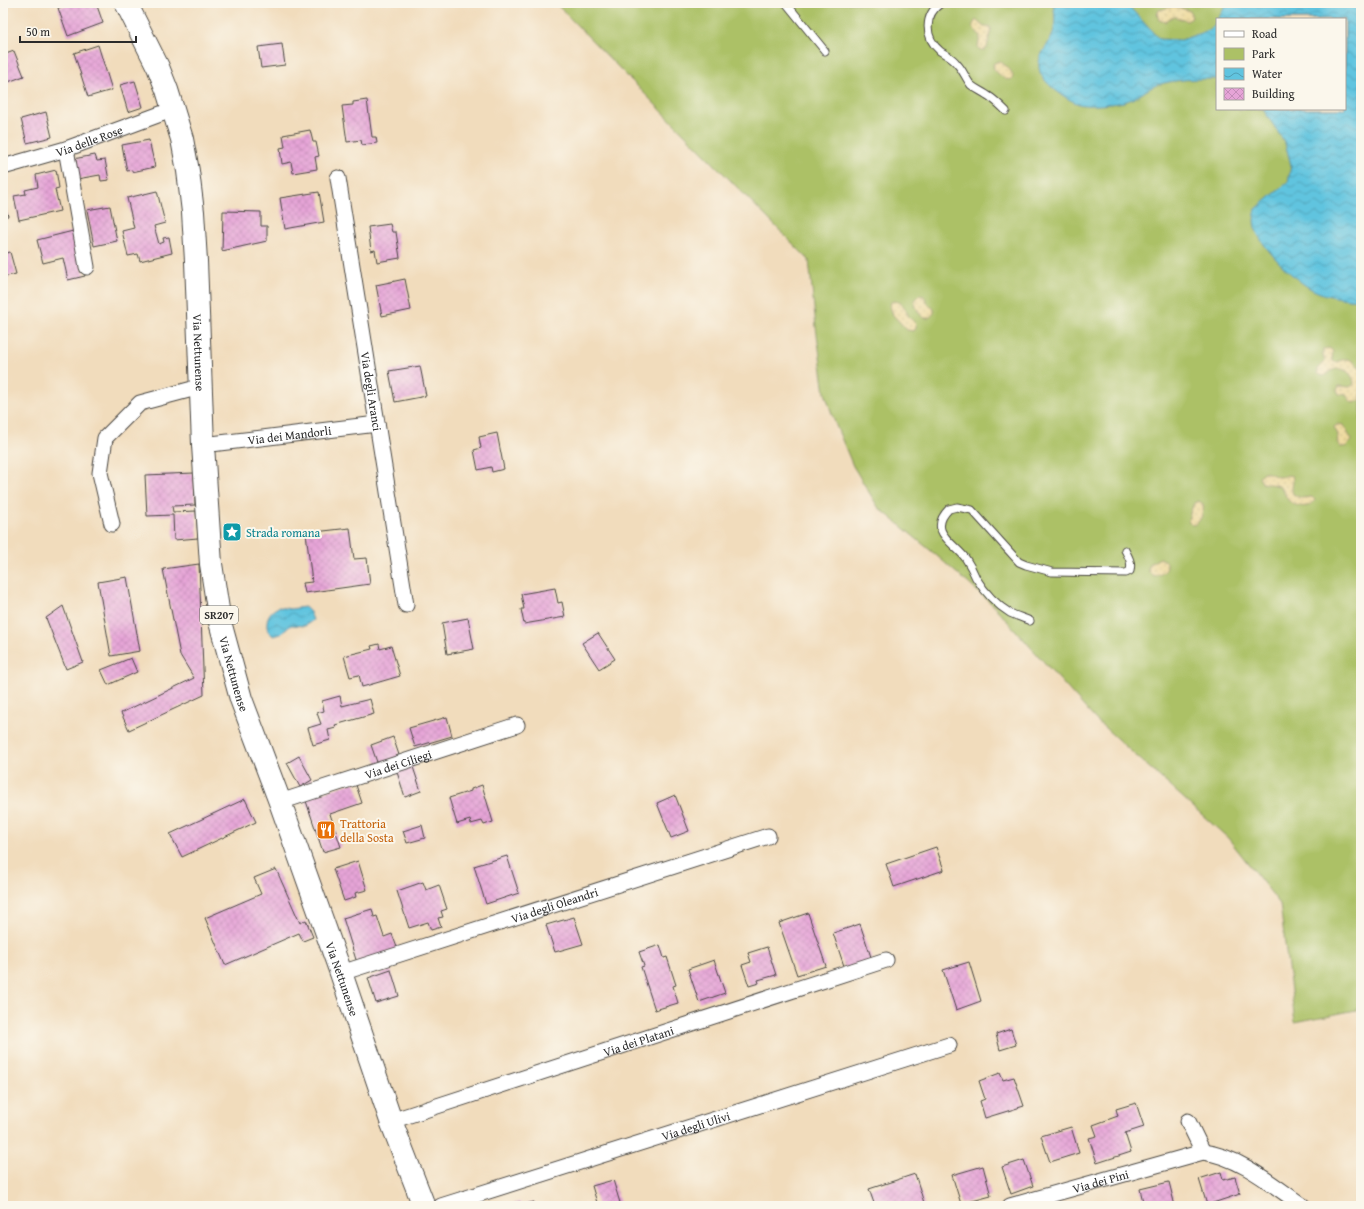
<svg xmlns="http://www.w3.org/2000/svg" width="1364" height="1209" viewBox="0 0 1364 1209" font-family="'Gentium Book Plus',serif">
	<defs>
		<pattern id="sand-dots" width="8" height="8" patternUnits="userSpaceOnUse"><rect width="8" height="8" fill="#eeda9e"/><path d="M2 2h.1M6 6h.1" fill="none" stroke="#cb8" stroke-width="1.8" stroke-linecap="round"/></pattern>
		<pattern id="water-waves" width="16" height="10" patternUnits="userSpaceOnUse"><rect width="16" height="10" fill="#61c4df"/><path d="M0 5q4-4 8 0t8 0" fill="none" stroke="#509fb5"/></pattern>
		<pattern id="building-cross-hatch" width="8" height="8" patternUnits="userSpaceOnUse"><rect width="8" height="8" fill="#e6a4d7"/><path d="M0 0l8 8M0 8l8-8" fill="none" stroke="#c58db9"/></pattern>
	</defs>
	<rect width="100%" height="100%" fill="#fbf7ec"/>
	<filter id="ink" filterUnits="userSpaceOnUse"><feTurbulence type="fractalNoise" baseFrequency=".025" numOctaves="2"/><feDisplacementMap in="SourceGraphic" scale="8" xChannelSelector="R" yChannelSelector="G"/><feConvolveMatrix kernelMatrix="1 2 1 2 8 2 1 2 1" color-interpolation-filters="sRGB"/></filter>
	<filter id="wash" filterUnits="userSpaceOnUse"><feTurbulence type="fractalNoise" baseFrequency=".012" numOctaves="4" result="noise"/><feDisplacementMap in="SourceGraphic" scale="16" xChannelSelector="R" yChannelSelector="G"/><feGaussianBlur stdDeviation="0.9" result="paint"/><feColorMatrix in="noise" values="0 0 0 0 0 0 0 0 0 0 0 0 0 0 0 0 0 1.4 0 .05"/><feComposite in="paint" operator="in"/></filter>
	<g filter="url(#wash)">
		<rect width="100%" height="100%" fill="#f1dcbc"/>
		<!-- green -->
		<path fill="#acc166" stroke="#6c7648" fill-rule="evenodd" d="M 555,3 L 1361,3 L 1361,1009 L 1295,1022 L 1280,904 L 1228,838 L 1095,719 L 992,604 L 936,555 L 878,507 L 853,466 L 835,423 L 825,393 L 816,327 L 809,260 ZM 1217,19 L 1345,19 L 1345,109 L 1217,109 Z"/>
		<!-- sand -->
		<path fill="url(#sand-dots)" stroke="#8c8264" d="M 1174,6 L 1190,11 L 1192,18 L 1187,21 C 1176,19 1176,12 1165,22 L 1159,20 L 1157,14 L 1159,10 Z
			M 976,20 L 984,27 L 990,27 L 991,29 L 987,48 L 984,50 L 980,50 L 978,47 L 980,36 C 976,29 968,30 976,20 Z
			M 998,61 C 1004,63 1011,70 1013,75 L 1012,79 C 1004,82 1000,74 994,70 L 993,64 Z
			M 919,295 L 924,296 L 928,304 L 934,309 L 934,313 C 924,327 916,310 914,300 Z
			M 894,301 C 904,302 905,309 909,317 C 911,319 914,322 916,324 L 916,328 L 914,331 L 907,330 L 893,315 L 890,306 L 891,302 Z
			M 1329,348 L 1333,351 L 1332,359 L 1334,362 C 1339,362 1342,359 1347,359 C 1352,359 1356,365 1361,368 L 1361,400 L 1354,403 L 1351,402 L 1346,395 L 1339,394 L 1337,390 L 1339,386 L 1350,387 L 1354,384 C 1353,373 1343,366 1333,370 C 1330,372 1327,374 1324,376 L 1320,375 L 1318,373 L 1318,369 L 1325,362 L 1323,356 L 1323,350 Z
			M 1338,424 L 1343,425 L 1352,440 C 1350,444 1346,448 1340,447 L 1337,443 L 1338,435 L 1334,427 Z
			M 1263,472 C 1270,472 1273,476 1279,477 C 1284,477 1287,474 1292,476 C 1295,482 1290,488 1293,494 L 1301,498 L 1312,497 L 1315,500 C 1310,510 1295,507 1288,500 C 1285,496 1284,490 1280,487 C 1274,483 1267,485 1262,483 L 1259,477 Z
			M 1199,501 L 1203,504 C 1205,511 1200,525 1192,525 L 1188,521 L 1189,516 L 1194,503 Z
			M 1160,558 L 1166,561 C 1170,570 1162,575 1154,576 L 1149,573 L 1148,568 L 1151,563 Z"/>
		<!-- water -->
		<path fill="url(#water-waves)" stroke="#467885" d="M 1053,3 L 1126,3 L 1159,39 L 1181,40 L 1209,30 L 1213,27 L 1217,20 L 1217,79 C 1196,79 1177,79 1157,85 C 1146,89 1138,98 1127,101 C 1119,104 1087,107 1079,104 C 1067,100 1044,84 1040,72 C 1035,57 1047,48 1052,36 C 1056,27 1055,12 1053,3 Z
			M 1227,3 L 1361,3 L 1361,300 C 1345,299 1327,297 1313,290 C 1295,281 1262,248 1256,230 C 1253,223 1254,216 1256,209 L 1288,182 L 1291,165 L 1285,143 L 1263,109 L 1345,109 L 1345,19 L 1218,19 Z
			M 279,607 L 290,609 L 305,607 L 310,612 L 313,620 L 305,626 L 291,625 L 281,634 L 273,636 L 268,631 C 265,621 268,611 279,607 Z"/>
		<g id="blocks">
			<!-- building -->
			<path fill="url(#building-cross-hatch)" d="M 72,3 L 96,3 L 103,23 L 68,36 L 58,8 Z
				M 282,44 L 285,65 L 261,68 L 258,47 Z
				M 98,45 L 112,90 L 88,97 L 74,53 Z
				M 14,51 L 24,76 L 3,84 L 3,55 Z
				M 135,81 L 143,107 L 128,112 L 120,85 Z
				M 367,100 L 372,137 L 376,137 L 377,143 L 362,145 L 361,140 L 347,142 L 342,106 L 353,105 L 353,102 Z
				M 46,112 L 52,137 L 27,143 L 21,119 Z
				M 310,130 L 313,142 L 316,142 L 319,156 L 315,157 L 317,169 L 293,173 L 291,162 L 282,164 L 280,148 L 285,147 L 283,135 Z
				M 149,140 L 155,167 L 132,172 L 132,170 L 127,171 L 122,145 Z
				M 95,155 L 97,161 L 105,160 L 109,180 L 101,181 L 100,175 L 77,179 L 73,159 Z
				M 56,170 L 59,188 L 55,189 L 60,211 L 19,220 L 14,196 L 26,194 L 25,190 L 38,187 L 36,175 Z
				M 157,191 L 165,223 L 154,226 L 159,244 L 164,242 L 163,238 L 169,237 L 172,253 L 140,261 L 138,254 L 128,256 L 122,231 L 134,228 L 127,198 Z
				M 319,192 L 324,222 L 285,229 L 280,198 Z
				M 3,200 L 8,216 L 3,217 Z
				M 110,206 L 117,241 L 94,246 L 87,210 Z
				M 223,211 L 261,212 L 261,226 L 267,226 L 267,241 L 222,251 Z
				M 390,224 L 392,232 L 396,232 L 400,258 L 377,262 L 375,250 L 371,251 L 368,227 Z
				M 73,231 L 85,276 L 68,280 L 63,258 L 43,263 L 37,240 Z
				M 10,252 L 16,274 L 3,277 L 3,254 Z
				M 405,279 L 411,310 L 382,316 L 376,285 Z
				M 420,366 L 426,396 L 395,402 L 389,371 Z
				M 497,433 L 504,469 L 492,472 L 491,467 L 478,470 L 474,450 L 481,448 L 479,437 Z
				M 194,473 L 195,505 L 172,506 L 173,512 L 196,511 L 198,538 L 174,540 L 173,515 L 147,516 L 145,475 Z
				M 350,528 L 354,559 L 367,558 L 370,584 L 305,593 L 303,583 L 312,582 L 306,533 Z
				M 199,564 L 204,695 L 129,730 L 121,713 L 194,678 L 180,655 L 163,569 Z
				M 127,577 L 140,651 L 111,656 L 98,582 Z
				M 555,588 L 558,603 L 562,602 L 565,617 L 524,624 L 521,609 L 524,609 L 521,594 Z
				M 63,606 L 83,662 L 66,669 L 46,618 Z
				M 468,618 L 474,649 L 447,654 L 442,623 Z
				M 598,633 L 615,659 L 599,669 L 582,643 Z
				M 379,644 L 380,649 L 391,646 L 400,676 L 362,687 L 359,675 L 350,677 L 344,656 L 372,649 L 371,646 Z
				M 131,658 L 137,672 L 108,685 L 101,670 Z
				M 340,696 L 342,706 L 370,699 L 374,714 L 335,725 L 336,728 L 328,730 L 330,740 L 313,745 L 308,728 L 321,724 L 317,713 L 324,711 L 322,701 Z
				M 447,717 L 452,736 L 415,747 L 409,728 Z
				M 393,737 L 400,758 L 378,765 L 371,745 Z
				M 299,756 L 312,780 L 300,787 L 287,763 Z
				M 412,764 L 421,791 L 405,797 L 396,769 Z
				M 355,782 L 362,803 L 330,814 L 341,847 L 323,852 L 305,798 Z
				M 482,785 L 493,822 L 484,825 L 482,821 L 471,824 L 470,820 L 457,824 L 449,798 L 471,791 L 471,789 Z
				M 675,795 L 689,831 L 671,838 L 657,803 Z
				M 245,799 L 256,822 L 182,857 L 170,834 Z
				M 422,825 L 425,838 L 407,843 L 403,831 Z
				M 936,847 L 944,870 L 894,887 L 886,864 Z
				M 507,856 L 519,893 L 486,904 L 474,866 Z
				M 358,861 L 367,890 L 355,893 L 356,897 L 344,901 L 333,869 Z
				M 276,869 L 300,923 L 306,920 L 313,937 L 303,941 L 299,933 L 225,965 L 205,918 L 261,894 L 254,878 Z
				M 423,882 L 426,890 L 439,885 L 447,909 L 441,911 L 443,917 L 438,918 L 441,927 L 431,930 L 428,922 L 409,928 L 397,891 Z
				M 372,909 L 374,917 L 377,916 L 384,937 L 392,934 L 398,950 L 357,963 L 343,918 Z
				M 808,913 L 826,966 L 797,975 L 779,923 Z
				M 574,917 L 583,944 L 555,952 L 546,925 Z
				M 860,924 L 872,960 L 845,969 L 833,933 Z
				M 660,945 L 664,958 L 667,957 L 676,985 L 673,986 L 678,1003 L 655,1010 L 641,967 L 644,966 L 639,952 Z
				M 767,947 L 776,975 L 758,980 L 759,983 L 749,986 L 742,965 L 751,962 L 748,953 Z
				M 714,960 L 725,993 L 699,1002 L 688,969 Z
				M 969,962 L 981,1001 L 956,1010 L 943,970 Z
				M 391,970 L 399,996 L 376,1003 L 368,978 Z
				M 1011,1029 L 1016,1045 L 1000,1050 L 996,1034 Z
				M 1000,1073 L 1003,1080 L 1014,1077 L 1024,1106 L 985,1118 L 980,1101 L 985,1099 L 979,1081 Z
				M 1136,1103 L 1144,1127 L 1125,1133 L 1131,1152 L 1097,1163 L 1089,1138 L 1097,1136 L 1093,1125 L 1118,1116 L 1116,1109 Z
				M 1071,1127 L 1079,1153 L 1050,1162 L 1041,1136 Z
				M 1024,1160 L 1033,1186 L 1011,1194 L 1002,1167 Z
				M 983,1166 L 991,1196 L 961,1204 L 952,1175 Z
				M 1221,1172 L 1223,1180 L 1235,1177 L 1240,1194 L 1207,1205 L 1199,1179 Z
				M 915,1174 L 925,1206 L 875,1206 L 869,1189 Z
				M 613,1180 L 621,1206 L 598,1206 L 592,1186 Z
				M 1169,1182 L 1175,1206 L 1144,1206 L 1140,1189 Z
				M 520,1202 L 521,1205 L 534,1202 L 535,1206 L 511,1206 L 511,1204 Z"/>
		</g>
	</g>
	<g filter="url(#ink)">
		<use href="#blocks" fill-opacity="0" stroke="#494641" stroke-width="1"/>
		<g fill="none" stroke-linecap="round" stroke-linejoin="round">
			<!-- lane casing -->
			<g stroke="#494641" stroke-width="9">
				<path id="lane" d="M 786,3 L 825,51
					M 941,3 C 924,15 924,37 940,51 C 946,55 953,58 957,64 C 963,70 966,79 971,85 C 976,89 981,91 987,95 C 994,99 1000,105 1006,111
					M 1030,621 C 1024,618 1016,616 1010,613 C 997,605 984,591 976,578 C 973,571 970,565 966,559 C 955,543 926,532 949,509 L 957,507 L 972,510 L 1019,562 L 1026,565 L 1052,572 L 1126,573 L 1130,571 C 1132,562 1129,558 1125,550"/>
			</g>
			<!-- street casing -->
			<g stroke="#494641" stroke-width="17">
				<g id="street">
					<path d="M 66,149 L 87,267"/>
					<path id="s1" d="M 3,167 L 66,149 L 174,109"/>
					<path id="s2" d="M 338,178 L 406,605"/>
					<path id="s3" d="M 203,445 L 377,424"/>
					<path d="M 112,524 L 100,473 L 105,438 L 140,403 L 200,387"/>
					<path id="s4" d="M 280,802 L 517,725"/>
					<path id="s5" d="M 341,973 L 768,836"/>
					<path id="s6" d="M 391,1121 L 886,960"/>
					<path d="M 1188,1121 L 1203,1152"/>
					<path id="s7" d="M 441,1206 L 949,1045"/>
					<path id="s8" d="M 1010,1206 L 1203,1152 C 1239,1156 1274,1186 1303,1206"/>
				</g>
			</g>
			<!-- primary casing -->
			<g stroke="#494641" stroke-width="24">
				<g id="primary">
					<path id="s9" d="M 126,3 L 158,67 L 167,90 L 182,139 L 188,171 L 193,212 L 196,261 L 203,445 L 211,564 L 220,622 L 241,699 L 280,802 L 341,973 L 391,1121 L 424,1206"/>
				</g>
			</g>
			<!-- lane -->
			<use href="#lane" stroke="#fff" stroke-width="7"/>
			<!-- street -->
			<use href="#street" stroke="#fff" stroke-width="15"/>
			<!-- primary -->
			<use href="#primary" stroke="#fff" stroke-width="22"/>
		</g>
	</g>
	<!-- icons -->
	<defs>
		<g id="sight-square" transform="scale(1)"><rect x="-9" y="-9" width="18" height="18" rx="4" fill="#0f9aa8" stroke="#fbf7ec"/><path d="M0-6L1.8-2.2L6-1.7L2.9 1.2L3.7 5.4L0 3.3L-3.7 5.4L-2.9 1.2L-6-1.7L-1.8-2.2Z" fill="#fff"/></g>
		<g id="restaurant-square" transform="scale(1)"><rect x="-9" y="-9" width="18" height="18" rx="4" fill="#e8710a" stroke="#fbf7ec"/><path d="M-5-6h1v4h1v-4h1v4h1v-4h1v5L-1.5 .5V6h-2V.5L-5-1ZM5-6V6H3V1.5H1.5Q1.5-4 5-6Z" fill="#fff"/></g>
	</defs>
	<g fill-rule="evenodd">
		<use href="#sight-square" x="232" y="532"/>
		<use href="#restaurant-square" x="326" y="830"/>
	</g>
	<g text-anchor="middle" dominant-baseline="central" stroke-width="4" stroke-linejoin="round" paint-order="stroke">
		<!-- shield labels -->
		<rect fill="#fbf7ec" stroke="#696865" stroke-width="1" x="200" y="606" width="38" height="18" rx="3"/>
		<g font-size="11" font-weight="bold" fill="#2b2b2b">
			<text x="219" y="615">SR207</text>
		</g>
		<!-- street labels -->
		<g font-size="12" fill="#2b2b2b" stroke="#fbf7ec">
			<text stroke="none"><textPath href="#s1" startOffset="90">Via delle Rose</textPath></text>
			<text stroke="none"><textPath href="#s9" startOffset="362">Via Nettunense</textPath></text>
			<text stroke="none"><textPath href="#s2" startOffset="216">Via degli Aranci</textPath></text>
			<text stroke="none"><textPath href="#s3" startOffset="87">Via dei Mandorli</textPath></text>
			<text stroke="none"><textPath href="#s9" startOffset="686">Via Nettunense</textPath></text>
			<text stroke="none"><textPath href="#s4" startOffset="124">Via dei Ciliegi</textPath></text>
			<text stroke="none"><textPath href="#s5" startOffset="224">Via degli Oleandri</textPath></text>
			<text stroke="none"><textPath href="#s9" startOffset="1010">Via Nettunense</textPath></text>
			<text stroke="none"><textPath href="#s6" startOffset="260">Via dei Platani</textPath></text>
			<text stroke="none"><textPath href="#s7" startOffset="267">Via degli Ulivi</textPath></text>
			<text stroke="none"><textPath href="#s8" startOffset="94">Via dei Pini</textPath></text>
		</g>
		<!-- culture labels -->
		<g font-size="12" fill="#0d838f" stroke="#fbf7ec" text-anchor="start">
			<text x="246" y="532">Strada romana</text>
		</g>
		<!-- food labels -->
		<g font-size="12" fill="#c56008" stroke="#fbf7ec" text-anchor="start">
			<text x="340" y="823">Trattoria<tspan x="340" dy="14">della Sosta</tspan></text>
		</g>
	</g>
	<!-- margin -->
	<rect width="1364" height="1209" fill="none" stroke="#fbf7ec" stroke-width="16"/>
	<!-- legend -->
	<rect x="1216" y="18" width="130" height="92" fill="#fbf7ec" stroke="#a8a59f"/>
	<rect x="1224" y="31" width="20" height="6" fill="#ffffff" stroke="#a8a59f"/>
	<text x="1252" y="38" font-size="12" fill="#2b2b2b">Road</text>
	<rect x="1224" y="48" width="20" height="12" fill="#acc166" stroke="#a8a59f"/>
	<text x="1252" y="58" font-size="12" fill="#2b2b2b">Park</text>
	<rect x="1224" y="68" width="20" height="12" fill="url(#water-waves)" stroke="#a8a59f"/>
	<text x="1252" y="78" font-size="12" fill="#2b2b2b">Water</text>
	<rect x="1224" y="88" width="20" height="12" fill="url(#building-cross-hatch)" stroke="#a8a59f"/>
	<text x="1252" y="98" font-size="12" fill="#2b2b2b">Building</text>
	<!-- scale -->
	<path d="M20 36v6h116v-6" fill="none" stroke="#2b2b2b" stroke-width="2"/>
	<text x="26" y="36" font-size="12" fill="#2b2b2b" stroke="#fbf7ec" stroke-width="3" paint-order="stroke">50 m</text>
</svg>
